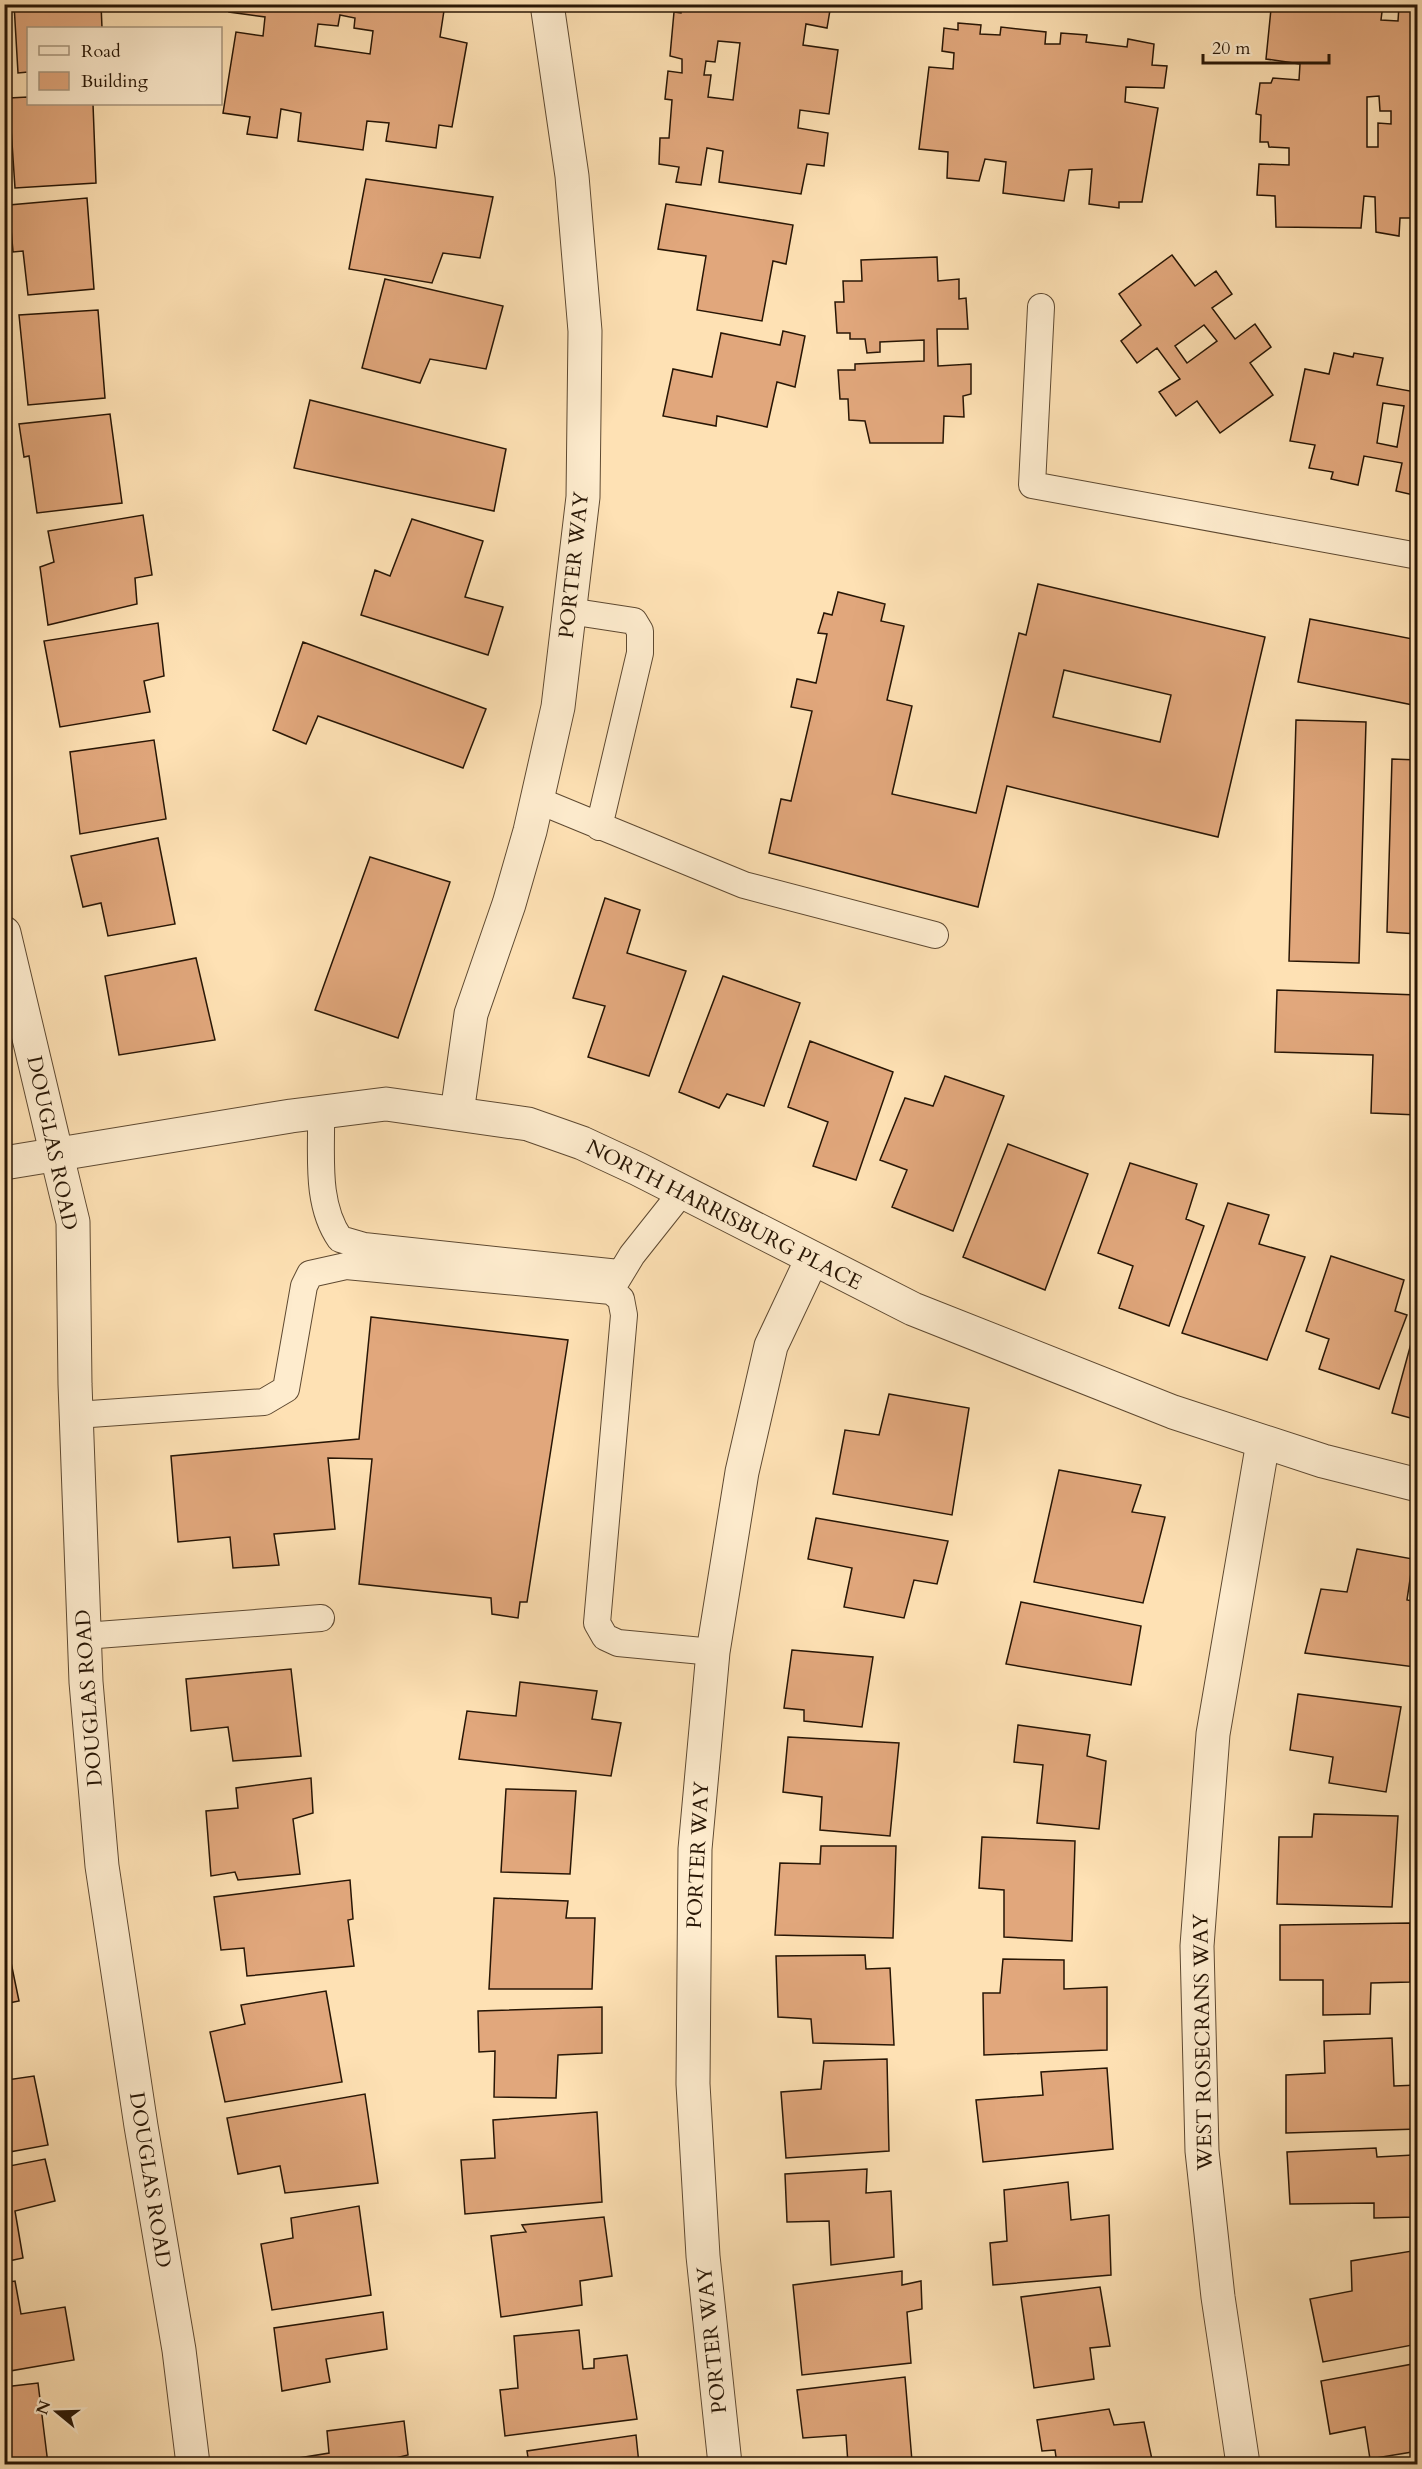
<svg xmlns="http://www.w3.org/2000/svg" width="1422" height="2469" viewBox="0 0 1422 2469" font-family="Cardo,serif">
	<rect width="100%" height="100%" fill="#fee1b4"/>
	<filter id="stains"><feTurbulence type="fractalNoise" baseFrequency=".00333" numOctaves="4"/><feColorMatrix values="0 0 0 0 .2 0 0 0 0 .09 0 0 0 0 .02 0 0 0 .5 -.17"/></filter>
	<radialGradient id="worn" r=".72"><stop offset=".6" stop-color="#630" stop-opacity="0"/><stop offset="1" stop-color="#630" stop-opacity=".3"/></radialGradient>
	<!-- building -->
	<path fill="#e1a77c" stroke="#281605" stroke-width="1.5" fill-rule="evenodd" d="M 14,4 L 101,4 L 102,28 L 28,28 L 28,72 L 18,73 Z
		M 230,4 L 445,4 L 440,37 L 467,43 L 452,127 L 439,125 L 436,148 L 386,141 L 389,123 L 367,121 L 363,150 L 298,141 L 301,113 L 281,109 L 277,138 L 247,134 L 250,117 L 223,113 L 236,32 L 263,36 L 265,17 L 229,12 ZM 340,15 L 355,18 L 354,28 L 373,31 L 370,54 L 315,46 L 318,24 L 338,26 Z
		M 682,4 L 831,4 L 827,28 L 806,24 L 803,45 L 838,50 L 829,114 L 800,110 L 798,128 L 828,133 L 824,166 L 807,164 L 801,194 L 719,182 L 723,151 L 707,148 L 701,185 L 676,182 L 679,167 L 659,164 L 660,138 L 669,138 L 672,100 L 665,99 L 668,71 L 682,73 L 682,59 L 670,56 L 674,12 L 681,13 ZM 718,41 L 740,43 L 733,100 L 708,97 L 711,75 L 704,75 L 706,61 L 715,62 Z
		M 1296,4 L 1383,4 L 1381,20 L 1398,21 L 1399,6 L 1418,8 L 1418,110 L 1415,110 L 1413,125 L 1418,125 L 1415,193 L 1418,193 L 1418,218 L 1400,218 L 1399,236 L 1376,232 L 1375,197 L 1364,196 L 1361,228 L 1276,227 L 1275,196 L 1257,195 L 1259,164 L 1289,165 L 1289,148 L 1269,147 L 1268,142 L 1260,142 L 1261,115 L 1256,114 L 1260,83 L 1271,83 L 1273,78 L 1299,80 L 1300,64 L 1266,59 L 1271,9 L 1296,11 ZM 1379,96 L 1380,111 L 1391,111 L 1391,124 L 1378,123 L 1378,147 L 1367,147 L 1367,97 Z
		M 958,23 L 981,25 L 980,34 L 1000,35 L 1001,27 L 1046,32 L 1045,44 L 1060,44 L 1061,33 L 1087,35 L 1086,42 L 1127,47 L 1128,39 L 1154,44 L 1152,65 L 1167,66 L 1164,88 L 1126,87 L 1125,102 L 1158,108 L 1142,202 L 1119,202 L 1119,208 L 1089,204 L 1092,169 L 1069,170 L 1064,201 L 1003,193 L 1006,162 L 985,159 L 979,181 L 947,178 L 948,152 L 919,149 L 929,67 L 953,69 L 954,53 L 942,51 L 944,28 L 958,30 Z
		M 28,97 L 28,104 L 93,104 L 96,183 L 15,188 L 9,98 Z
		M 366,179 L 493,197 L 480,258 L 443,253 L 432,283 L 349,269 Z
		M 87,198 L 94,289 L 28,295 L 23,251 L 13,252 L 9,205 Z
		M 666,204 L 793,225 L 786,264 L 773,261 L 762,321 L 697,310 L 706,256 L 658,249 Z
		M 1172,255 L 1195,286 L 1216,271 L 1232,294 L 1212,308 L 1235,339 L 1255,324 L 1271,347 L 1250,363 L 1273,395 L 1220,433 L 1197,401 L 1176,416 L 1159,392 L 1180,379 L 1157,348 L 1137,363 L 1121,341 L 1141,325 L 1119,294 ZM 1204,325 L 1217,341 L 1187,363 L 1175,346 Z
		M 937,257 L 938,281 L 959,279 L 959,299 L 966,298 L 968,329 L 937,329 L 938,366 L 971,364 L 971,394 L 963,396 L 964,417 L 944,416 L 943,443 L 870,443 L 865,421 L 849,420 L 848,399 L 840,399 L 838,370 L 855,370 L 855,364 L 924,361 L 924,340 L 880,342 L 880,352 L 867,353 L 865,339 L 850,339 L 850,333 L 837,333 L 835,302 L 844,302 L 843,281 L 862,281 L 861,260 Z
		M 385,279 L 503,306 L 486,369 L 430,359 L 420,383 L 362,368 Z
		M 98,310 L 105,398 L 28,405 L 19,315 Z
		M 783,331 L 805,336 L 795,387 L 777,382 L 767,427 L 717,416 L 716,426 L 663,416 L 673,369 L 712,377 L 721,333 L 780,345 Z
		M 1334,353 L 1353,357 L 1354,353 L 1383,358 L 1377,385 L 1415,392 L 1418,381 L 1418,496 L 1396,491 L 1402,463 L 1364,456 L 1358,485 L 1331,479 L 1333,472 L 1309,468 L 1315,445 L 1290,441 L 1305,369 L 1329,374 ZM 1383,403 L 1404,406 L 1397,447 L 1377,443 Z
		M 310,400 L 506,449 L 494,511 L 294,468 Z
		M 110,414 L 122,503 L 37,513 L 29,456 L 24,457 L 19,424 Z
		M 143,515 L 152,575 L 135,578 L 137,604 L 48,625 L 40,567 L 54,562 L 48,531 Z
		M 412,519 L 483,541 L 465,597 L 503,607 L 488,655 L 361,615 L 375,570 L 390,576 Z
		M 1038,584 L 1265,637 L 1218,837 L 1007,786 L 978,907 L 769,853 L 781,799 L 791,801 L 812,711 L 791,707 L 797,679 L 816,683 L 827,634 L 818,633 L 824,613 L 832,615 L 838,592 L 885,604 L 881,621 L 904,626 L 887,700 L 912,706 L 892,794 L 976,813 L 1019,633 L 1026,635 ZM 1064,670 L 1171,695 L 1160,742 L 1053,717 Z
		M 1310,619 L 1418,640 L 1418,706 L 1298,682 Z
		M 158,623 L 164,676 L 144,681 L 150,712 L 60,727 L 44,641 Z
		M 303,642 L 486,709 L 463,768 L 318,716 L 306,744 L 273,730 Z
		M 1296,720 L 1366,722 L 1359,963 L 1289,961 Z
		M 154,740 L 166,819 L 80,834 L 70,752 Z
		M 1392,759 L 1418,760 L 1418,934 L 1387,932 Z
		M 158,838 L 175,924 L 108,936 L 101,903 L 83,907 L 71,856 Z
		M 370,857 L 450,882 L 398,1038 L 315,1010 Z
		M 605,898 L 640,910 L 627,953 L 686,971 L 649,1076 L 588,1057 L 605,1006 L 573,998 Z
		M 196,958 L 215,1040 L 119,1055 L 105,976 Z
		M 723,976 L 800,1003 L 764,1106 L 727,1094 L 719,1108 L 679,1092 Z
		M 1277,990 L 1418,995 L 1418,1115 L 1371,1113 L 1373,1055 L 1275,1052 Z
		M 810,1041 L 893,1072 L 856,1180 L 813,1166 L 828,1122 L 788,1107 Z
		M 945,1076 L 1004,1096 L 953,1231 L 892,1207 L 907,1170 L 880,1160 L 905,1098 L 933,1106 Z
		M 1008,1144 L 1088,1174 L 1045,1290 L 963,1257 Z
		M 1130,1163 L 1197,1184 L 1186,1219 L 1204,1226 L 1169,1326 L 1119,1308 L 1133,1266 L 1098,1253 Z
		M 1228,1203 L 1269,1215 L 1259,1244 L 1305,1257 L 1267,1360 L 1182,1333 Z
		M 1331,1256 L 1404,1280 L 1395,1311 L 1407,1315 L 1379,1389 L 1319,1369 L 1329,1339 L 1306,1331 Z
		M 371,1317 L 568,1340 L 527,1602 L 520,1602 L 518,1618 L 492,1614 L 491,1598 L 359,1584 L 372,1459 L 328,1458 L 335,1529 L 274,1534 L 279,1565 L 233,1568 L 230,1537 L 178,1542 L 171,1456 L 359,1439 Z
		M 1418,1318 L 1418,1420 L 1392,1413 Z
		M 889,1394 L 969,1408 L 952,1515 L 833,1494 L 845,1430 L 879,1435 Z
		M 1059,1470 L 1141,1485 L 1132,1512 L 1165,1517 L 1143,1603 L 1034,1582 Z
		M 816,1518 L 948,1541 L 937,1584 L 914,1580 L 904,1618 L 844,1607 L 852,1568 L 808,1559 Z
		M 1357,1549 L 1413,1559 L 1407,1600 L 1418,1602 L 1418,1654 L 1415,1667 L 1305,1653 L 1321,1589 L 1347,1592 Z
		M 1021,1602 L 1141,1626 L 1131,1685 L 1006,1664 Z
		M 792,1650 L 873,1657 L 862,1727 L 804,1721 L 804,1710 L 784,1708 Z
		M 291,1669 L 301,1756 L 233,1761 L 228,1727 L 191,1731 L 186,1679 Z
		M 520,1682 L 597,1691 L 592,1719 L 621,1723 L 611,1776 L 459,1759 L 467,1711 L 516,1716 Z
		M 1298,1694 L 1401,1707 L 1386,1792 L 1329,1783 L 1333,1757 L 1290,1750 Z
		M 1018,1725 L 1090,1735 L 1087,1756 L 1106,1761 L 1099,1829 L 1037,1823 L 1043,1765 L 1014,1762 Z
		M 788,1737 L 899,1743 L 890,1836 L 820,1830 L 822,1797 L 783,1792 Z
		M 311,1778 L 313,1813 L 293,1819 L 300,1874 L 238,1880 L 235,1872 L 211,1876 L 206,1811 L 238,1808 L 236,1788 Z
		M 506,1789 L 576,1791 L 570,1874 L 501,1872 Z
		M 1314,1814 L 1398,1816 L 1392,1907 L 1277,1904 L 1279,1837 L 1312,1837 Z
		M 982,1837 L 1075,1841 L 1072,1941 L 1004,1937 L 1004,1890 L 979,1888 Z
		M 821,1846 L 896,1846 L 893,1938 L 775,1935 L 780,1863 L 820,1864 Z
		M 350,1880 L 353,1919 L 348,1920 L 354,1966 L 247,1976 L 244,1948 L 221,1950 L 214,1897 Z
		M 494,1898 L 568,1901 L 566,1918 L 595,1918 L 592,1989 L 489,1989 Z
		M 1410,1923 L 1410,1982 L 1371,1983 L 1370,2014 L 1323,2015 L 1323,1980 L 1280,1980 L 1280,1925 Z
		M 8,1948 L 19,2001 L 4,2004 L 4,1949 Z
		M 865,1955 L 866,1969 L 890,1968 L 894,2045 L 813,2043 L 811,2019 L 778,2017 L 776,1956 Z
		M 1003,1959 L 1064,1960 L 1064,1989 L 1107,1987 L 1107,2050 L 984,2055 L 983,1993 L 1000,1993 Z
		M 326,1991 L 342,2082 L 225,2102 L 210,2032 L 245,2024 L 241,2005 Z
		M 602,2007 L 602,2053 L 558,2055 L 556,2098 L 494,2097 L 495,2051 L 479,2052 L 478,2011 Z
		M 1392,2038 L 1394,2086 L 1418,2085 L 1418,2129 L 1286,2133 L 1286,2075 L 1325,2073 L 1324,2041 Z
		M 887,2059 L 889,2151 L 786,2158 L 781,2092 L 821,2089 L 824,2061 Z
		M 1107,2068 L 1113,2149 L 983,2162 L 976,2100 L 1043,2095 L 1041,2072 Z
		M 4,2069 L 7,2080 L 34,2076 L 48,2145 L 4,2153 Z
		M 365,2094 L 378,2183 L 285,2193 L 280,2166 L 238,2174 L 227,2118 Z
		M 597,2112 L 602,2202 L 465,2214 L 461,2160 L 495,2158 L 493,2120 Z
		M 1376,2148 L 1377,2157 L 1413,2155 L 1415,2217 L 1374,2218 L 1374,2203 L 1290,2204 L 1287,2152 Z
		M 45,2159 L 55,2201 L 15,2211 L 23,2258 L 4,2262 L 4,2167 Z
		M 867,2169 L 866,2193 L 891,2191 L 894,2257 L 831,2265 L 829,2221 L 787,2222 L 785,2174 Z
		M 1068,2182 L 1071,2220 L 1109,2215 L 1111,2275 L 993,2285 L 990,2243 L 1007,2241 L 1004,2190 Z
		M 359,2206 L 371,2295 L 272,2310 L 261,2244 L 293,2238 L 291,2218 Z
		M 604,2217 L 612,2276 L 580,2281 L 582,2305 L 501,2317 L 491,2236 L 526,2232 L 522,2225 Z
		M 1412,2251 L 1418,2290 L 1418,2344 L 1323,2362 L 1310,2299 L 1352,2291 L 1351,2261 Z
		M 902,2271 L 902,2285 L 921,2281 L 922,2309 L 907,2312 L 911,2363 L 802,2375 L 793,2285 Z
		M 15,2281 L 21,2314 L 65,2307 L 74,2360 L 4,2372 L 4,2283 Z
		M 1100,2287 L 1110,2346 L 1090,2348 L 1094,2379 L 1034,2388 L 1021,2297 Z
		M 383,2312 L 387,2349 L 326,2359 L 330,2382 L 282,2391 L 274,2328 Z
		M 579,2330 L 583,2369 L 594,2368 L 594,2359 L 627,2355 L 637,2419 L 505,2436 L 500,2390 L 518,2388 L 514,2336 Z
		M 1418,2363 L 1418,2451 L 1370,2459 L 1365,2427 L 1330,2434 L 1321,2381 Z
		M 905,2377 L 912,2461 L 886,2464 L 848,2464 L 846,2435 L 803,2438 L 797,2390 Z
		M 38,2383 L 48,2464 L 4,2464 L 4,2387 Z
		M 1109,2409 L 1114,2425 L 1144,2422 L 1153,2464 L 1057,2464 L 1055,2450 L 1042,2451 L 1037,2420 Z
		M 404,2421 L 408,2455 L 379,2462 L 379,2464 L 299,2464 L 299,2458 L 329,2453 L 327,2431 Z
		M 636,2435 L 639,2464 L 529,2464 L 527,2451 Z"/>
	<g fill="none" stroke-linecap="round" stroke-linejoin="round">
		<!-- service casing -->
		<g stroke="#5e4931" stroke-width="28">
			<path id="service" d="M 1041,307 L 1032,485 L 1418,556
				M 569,611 L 634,621 L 640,631 L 640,653 L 599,827
				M 537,800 L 744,885 L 935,935
				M 321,1112 C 322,1154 315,1203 340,1239 L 364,1246 L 619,1273
				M 612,1288 L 632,1255 L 682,1192
				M 76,1415 L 264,1402 L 286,1389 L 304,1286 L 310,1274 L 346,1266 L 611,1291 L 621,1299 L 624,1315 L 597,1623 L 605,1637 L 618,1643 L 713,1652
				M 84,1636 L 321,1618"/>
		</g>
		<!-- minor casing -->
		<g stroke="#5e4931" stroke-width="35">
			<path id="minor" d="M 457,1113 L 471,1014 L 509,904 L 530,831 L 558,707 L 583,497 L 585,331 L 572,176 L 547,4
				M 57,1156 L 73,1222 L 75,1384 L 86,1682 L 102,1866 L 141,2126 L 179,2350 L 193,2464
				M 725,2464 L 703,2256 L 693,2084 L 695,1849 L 713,1652 L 742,1472 L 771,1346 L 812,1259
				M 1243,2464 L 1218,2297 L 1202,2151 L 1197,1946 L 1213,1734 L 1263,1442"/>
		</g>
		<!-- tertiary casing -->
		<g stroke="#5e4931" stroke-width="35">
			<path id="tertiary" d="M 4,933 L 57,1156
				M 4,1163 L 291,1116 L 386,1104 L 528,1124 L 582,1143 L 638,1169 L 913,1309 L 1173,1412 L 1323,1461 L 1418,1485"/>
		</g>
		<!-- service -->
		<use href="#service" stroke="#feecce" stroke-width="26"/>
		<!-- minor -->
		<use href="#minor" stroke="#feecce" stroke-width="33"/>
		<!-- tertiary -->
		<use href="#tertiary" stroke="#feecce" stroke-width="33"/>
	</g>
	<g text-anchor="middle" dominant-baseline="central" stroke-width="4.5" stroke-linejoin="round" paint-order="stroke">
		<!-- street labels -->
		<g font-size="21" fill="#281605" stroke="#feecce">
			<text transform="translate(574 565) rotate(-84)">PORTER WAY</text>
			<text transform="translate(52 1143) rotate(78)">DOUGLAS ROAD</text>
			<text transform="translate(724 1215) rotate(27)">NORTH HARRISBURG PLACE</text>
			<text transform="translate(89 1698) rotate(-94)">DOUGLAS ROAD</text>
			<text transform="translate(698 1855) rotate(-87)">PORTER WAY</text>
			<text transform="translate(1203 2042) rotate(-91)">WEST ROSECRANS WAY</text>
			<text transform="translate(150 2180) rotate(81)">DOUGLAS ROAD</text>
			<text transform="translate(712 2340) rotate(-96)">PORTER WAY</text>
		</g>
	</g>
	<!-- margin -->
	<rect width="1422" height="2469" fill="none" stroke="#fee1b4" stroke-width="24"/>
	<rect x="6" y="6" width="1410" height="2457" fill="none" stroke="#281605" stroke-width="3"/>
	<rect x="12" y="12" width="1398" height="2445" fill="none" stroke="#281605" stroke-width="1.5"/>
	<!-- legend -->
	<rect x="27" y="27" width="195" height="78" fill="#feecce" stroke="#a8967e" stroke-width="1.5"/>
	<rect x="39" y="46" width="30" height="9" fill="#feecce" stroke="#a8967e" stroke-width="1.5"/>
	<text x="81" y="57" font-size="18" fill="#281605">Road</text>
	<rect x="39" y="72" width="30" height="18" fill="#e1a77c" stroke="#a8967e" stroke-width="1.5"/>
	<text x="81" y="87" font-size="18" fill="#281605">Building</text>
	<!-- north arrow -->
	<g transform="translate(57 2412) rotate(289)" stroke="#feecce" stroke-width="4.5" paint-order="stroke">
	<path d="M0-4.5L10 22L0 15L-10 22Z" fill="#281605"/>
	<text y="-9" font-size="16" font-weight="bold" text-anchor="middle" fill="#281605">N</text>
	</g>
	<!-- scale -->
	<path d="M1203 54v9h126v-9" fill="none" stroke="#281605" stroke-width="3"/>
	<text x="1212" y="54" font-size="18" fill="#281605" stroke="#feecce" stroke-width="4.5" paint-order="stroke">20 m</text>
	<rect width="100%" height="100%" filter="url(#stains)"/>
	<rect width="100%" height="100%" fill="url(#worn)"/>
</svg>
